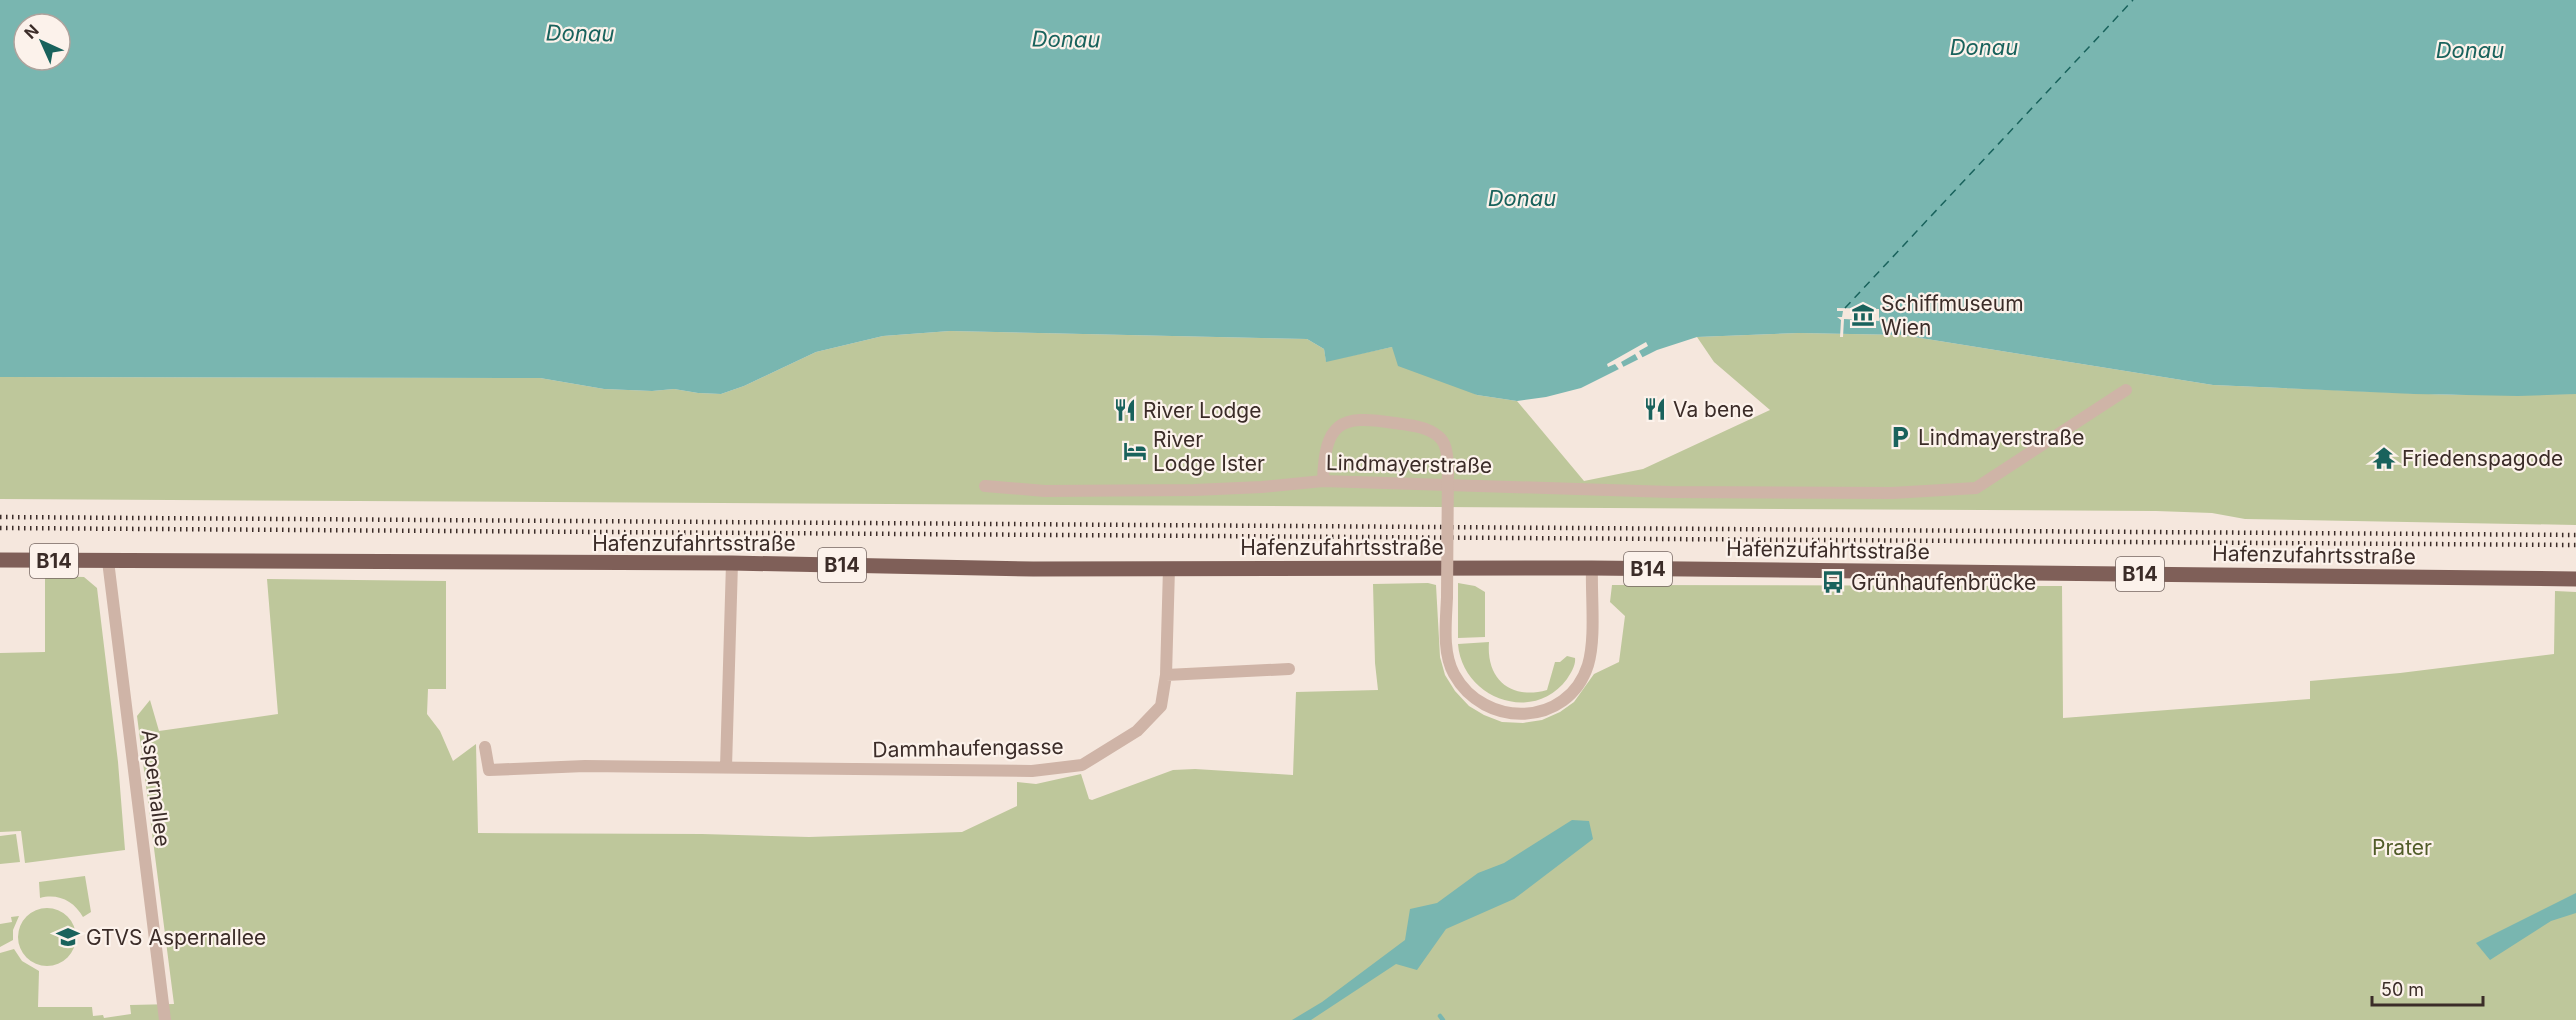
<svg xmlns="http://www.w3.org/2000/svg" width="2576" height="1020" viewBox="0 0 2576 1020" font-family="Inter,sans-serif">
	<rect width="100%" height="100%" fill="#f5e7dd"/>
	<!-- green -->
	<path fill="#bec79b" d="M 950,331 L 1307,339 L 1324,349 L 1326,361 L 1392,347 L 1477,395 L 1517,401 L 1584,481 L 1643,469 L 1770,410 L 1714,362 L 1697,337 L 1799,333 L 1902,335 L 2213,385 L 2452,395 L 2576,394 L 2576,525 L 2245,519 L 2212,513 L 2156,511 L 0,499 L 0,377 L 540,378 L 604,389 L 652,391 L 674,389 L 698,393 L 721,394 L 744,386 L 816,352 L 883,336 Z
		M 45,576 L 84,577 L 97,588 L 118,762 L 125,850 L 25,863 L 21,831 L 0,832 L 0,653 L 45,652 Z
		M 267,579 L 446,581 L 446,689 L 428,689 L 427,714 L 440,731 L 453,761 L 476,744 L 478,833 L 702,834 L 809,837 L 962,832 L 1017,806 L 1017,782 L 1036,784 L 1081,774 L 1089,799 L 1092,800 L 1173,770 L 1195,769 L 1293,775 L 1296,692 L 1378,690 L 1375,663 L 1373,584 L 1428,583 L 1436,585 L 1440,657 L 1445,675 L 1455,691 L 1469,706 L 1484,715 L 1502,722 L 1523,723 L 1542,720 L 1560,712 L 1574,702 L 1594,674 L 1619,662 L 1625,616 L 1610,602 L 1612,585 L 2062,586 L 2063,718 L 2310,699 L 2310,681 L 2400,673 L 2554,654 L 2555,591 L 2576,592 L 2576,1020 L 0,1020 L 0,953 L 14,949 L 22,961 L 39,971 L 38,1007 L 92,1007 L 93,1016 L 103,1015 L 104,1018 L 131,1014 L 130,1005 L 174,1004 L 137,716 L 150,700 L 159,731 L 278,714 Z
		M 1458,583 L 1475,586 L 1485,592 L 1485,637 L 1458,638 Z
		M 1489,642 C 1486,680 1511,700 1547,690 L 1555,662 L 1560,662 L 1567,656 L 1575,658 C 1576,665 1571,673 1567,679 C 1533,725 1462,698 1458,644 Z
		M 16,834 L 20,862 L 0,864 L 0,836 Z
		M 85,876 L 91,912 L 83,917 C 74,901 58,893 40,898 L 39,882 Z
		M18 937a29 29 0 1 1 58 0a29 29 0 1 1-58 0Z
		M 19,916 L 13,930 L 13,940 L 0,947 L 0,924 L 12,922 L 11,917 Z"/>
	<!-- water -->
	<path fill="#79b6b0" fill-rule="evenodd" d="M 0,0 L 2576,0 L 2576,394 L 2518,396 L 2414,394 L 2213,385 L 1902,335 L 1799,333 L 1697,337 L 1657,350 L 1581,388 L 1546,397 L 1517,401 L 1477,395 L 1398,366 L 1392,347 L 1326,362 L 1324,349 L 1307,339 L 950,331 L 883,336 L 816,352 L 744,386 L 721,394 L 698,393 L 674,389 L 652,391 L 604,389 L 540,378 L 0,377 ZM 24,24 L 60,24 L 60,60 L 24,60 Z
		M 1572,820 L 1589,821 L 1593,839 L 1514,899 L 1446,929 L 1417,970 L 1396,964 L 1311,1020 L 1292,1020 L 1322,1002 L 1405,940 L 1410,909 L 1437,903 L 1478,873 L 1504,863 Z
		M 2576,893 L 2576,913 L 2551,921 L 2490,960 L 2476,943 Z"/>
	<!-- pier -->
	<path fill="#f5e7dd" d="M 1837,308 L 1879,309 L 1879,321 L 1844,319 L 1843,337 L 1840,337 L 1841,320 L 1837,317 L 1842,317 L 1843,311 L 1837,311 Z
		M 1646,342 L 1648,346 L 1639,351 L 1644,360 L 1640,363 L 1635,354 L 1621,362 L 1625,370 L 1621,372 L 1615,364 L 1608,367 L 1607,364 Z"/>
	<g fill="none" stroke-linecap="round" stroke-linejoin="round">
		<!-- stream -->
		<path stroke="#79b6b0" stroke-width="4.5" d="M 1440,1016 L 1443,1020"/>
		<!-- ferry -->
		<path stroke="#19625c" stroke-width="1.5" stroke-dasharray="8 6" stroke-linecap="butt" d="M 1845,308 L 2133,0"/>
		<!-- street -->
		<path stroke="#cfb4a7" stroke-width="12" d="M 1323,481 C 1325,423 1339,414 1394,423 C 1408,425 1426,426 1438,436 C 1447,443 1447,455 1448,466
			M 985,486 L 1045,491 L 1194,490 L 1262,487 L 1323,481 L 1670,492 L 1892,493 L 1976,488 L 2126,390
			M 108,561 L 165,1020
			M 1447,597 C 1446,622 1442,652 1454,674 C 1484,729 1568,728 1588,665 C 1596,638 1591,597 1592,568
			M 1166,675 L 1289,669
			M 485,747 L 489,770 L 585,766 L 1032,771 L 1082,765 L 1137,731 L 1161,706 L 1166,675 L 1169,568
			M 726,767 L 732,563"/>
		<!-- primary -->
		<path stroke="#7f5f58" stroke-width="15" d="M 0,560 L 732,563 L 1033,569 L 1592,568 L 2576,579"/>
		<!-- rail -->
		<path stroke="#3b2c28" stroke-width="4.5" stroke-dasharray="1.5 4.5" stroke-linecap="butt" d="M 0,517 L 2576,535
			M 0,528 L 2576,545"/>
		<!-- street-bridge -->
		<path stroke="#cfb4a7" stroke-width="12" d="M 1447,597 L 1448,466"/>
	</g>
	<!-- icons -->
	<defs>
		<g id="museum-bare" transform="scale(1.8)"><path d="M0-6L6-3V-2H-6V-3ZM-5-1h2V3h-2ZM-1-1h2V3h-2ZM3-1h2V3H3ZM-6 4H6V6H-6Z" fill="#19625c" stroke="#fcf2eb" stroke-width="2.5" paint-order="stroke"/></g>
		<g id="restaurant-bare" transform="scale(1.8)"><path d="M-5-6h1v4h1v-4h1v4h1v-4h1v5L-1.5 .5V6h-2V.5L-5-1ZM5-6V6H3V1.5H1.5Q1.5-4 5-6Z" fill="#19625c" stroke="#fcf2eb" stroke-width="2.5" paint-order="stroke"/></g>
		<g id="parking-bare" transform="scale(1.8)"><path d="M-3.5-5.5H1a3.5 3.5 0 0 1 0 7H-1V5.5H-3.5ZM-1-3.4V-.6H.8a1.4 1.4 0 0 0 0-2.8Z" fill="#19625c" stroke="#fcf2eb" stroke-width="2.5" paint-order="stroke"/></g>
		<g id="hotel-bare" transform="scale(1.8)"><path d="M-6-4.5h1.5V1H6V5H4.5V3h-9V5H-6ZM-4 0a1.8 1.8 0 1 1 3.6 0ZM.5 0V-2.5h3Q6-2.5 6 0Z" fill="#19625c" stroke="#fcf2eb" stroke-width="2.5" paint-order="stroke"/></g>
		<g id="temple-bare" transform="scale(1.8)"><path d="M0-6L5-2H3V0L6.5 2.5H4V6H1.5V3h-3V6H-4V2.5H-6.5L-3 0V-2H-5Z" fill="#19625c" stroke="#fcf2eb" stroke-width="2.5" paint-order="stroke"/></g>
		<g id="bus-bare" transform="scale(1.8)"><path d="M-5-6H5V4H4V6H2V4H-2V6H-4V4H-5ZM-3.5-4V0h7V-4ZM-3.5 1.2v1.5H-2V1.2ZM2 1.2v1.5H3.5V1.2Z" fill="#19625c" stroke="#fcf2eb" stroke-width="2.5" paint-order="stroke"/></g>
		<g id="school-bare" transform="scale(1.8)"><path d="M0-5L7-2L0 1L-7-2ZM-4 1L0 2.5L4 1V4Q0 6-4 4Z" fill="#19625c" stroke="#fcf2eb" stroke-width="2.5" paint-order="stroke"/></g>
	</defs>
	<g fill-rule="evenodd">
		<use href="#museum-bare" x="1863" y="315"/>
		<use href="#restaurant-bare" x="1655" y="409"/>
		<use href="#restaurant-bare" x="1125" y="410"/>
		<use href="#parking-bare" x="1900" y="437"/>
		<use href="#hotel-bare" x="1135" y="451"/>
		<use href="#temple-bare" x="2384" y="458"/>
		<use href="#bus-bare" x="1833" y="582"/>
		<use href="#school-bare" x="68" y="937"/>
	</g>
	<g text-anchor="middle" dominant-baseline="central" stroke-width="4.5" stroke-linejoin="round" paint-order="stroke">
		<!-- shield labels -->
		<g fill="#fcf2eb" stroke="#756762" stroke-width="1.5">
			<rect x="30" y="544" width="48" height="34" rx="4.5"/>
			<rect x="818" y="548" width="48" height="34" rx="4.5"/>
			<rect x="1624" y="552" width="48" height="34" rx="4.5"/>
			<rect x="2116" y="557" width="48" height="34" rx="4.5"/>
		</g>
		<g font-size="20" font-weight="bold" fill="#3b2c28">
			<text x="54" y="561">B14</text>
			<text x="842" y="565">B14</text>
			<text x="1648" y="569">B14</text>
			<text x="2140" y="574">B14</text>
		</g>
		<!-- poi labels -->
		<g font-size="21" fill="#3b2c28" stroke="#fcf2eb" text-anchor="start">
			<text x="1881" y="303">Schiffmuseum<tspan x="1881" dy="24">Wien</tspan></text>
			<text x="1673" y="409">Va bene</text>
			<text x="1143" y="410">River Lodge</text>
			<text x="1918" y="437">Lindmayerstraße</text>
			<text x="1153" y="439">River<tspan x="1153" dy="24">Lodge Ister</tspan></text>
			<text x="2402" y="458">Friedenspagode</text>
			<text x="1851" y="582">Grünhaufenbrücke</text>
			<text x="86" y="937">GTVS Aspernallee</text>
		</g>
		<!-- street labels -->
		<g font-size="21" fill="#3b2c28" stroke="#fcf2eb">
			<text transform="translate(1409 464) rotate(1)">Lindmayerstraße</text>
			<text x="694" y="543">Hafenzufahrtsstraße</text>
			<text x="1342" y="547">Hafenzufahrtsstraße</text>
			<text transform="translate(1828 550) rotate(1)">Hafenzufahrtsstraße</text>
			<text transform="translate(2314 555) rotate(1)">Hafenzufahrtsstraße</text>
			<text transform="translate(968 748) rotate(-1)">Dammhaufengasse</text>
			<text transform="translate(156 788) rotate(83)">Aspernallee</text>
		</g>
		<!-- park labels -->
		<g font-size="21" fill="#515c29" stroke="#fcf2eb">
			<text x="2402" y="847">Prater</text>
		</g>
		<!-- water labels -->
		<g font-size="22" font-style="italic" fill="#19625c" stroke="#fcf2eb">
			<text transform="translate(580 33) rotate(1)">Donau</text>
			<text transform="translate(1066 39) rotate(1)">Donau</text>
			<text x="1984" y="47">Donau</text>
			<text x="2470" y="50">Donau</text>
			<text x="1522" y="198">Donau</text>
		</g>
	</g>
	<!-- north arrow -->
	<g transform="translate(42 42) rotate(315)"><circle r="28" fill="#fcf2eb" stroke="#afa39d" stroke-width="1.5"/>
	<path d="M0-4.5L10 22L0 15L-10 22Z" fill="#19625c"/>
	<text y="-9" font-size="16" font-weight="bold" text-anchor="middle" fill="#3b2c28">N</text>
	</g>
	<!-- scale -->
	<path d="M2372 996v9h111v-9" fill="none" stroke="#3b2c28" stroke-width="3"/>
	<text x="2381" y="996" font-size="18" fill="#3b2c28" stroke="#fcf2eb" stroke-width="4.5" paint-order="stroke">50 m</text>
</svg>
